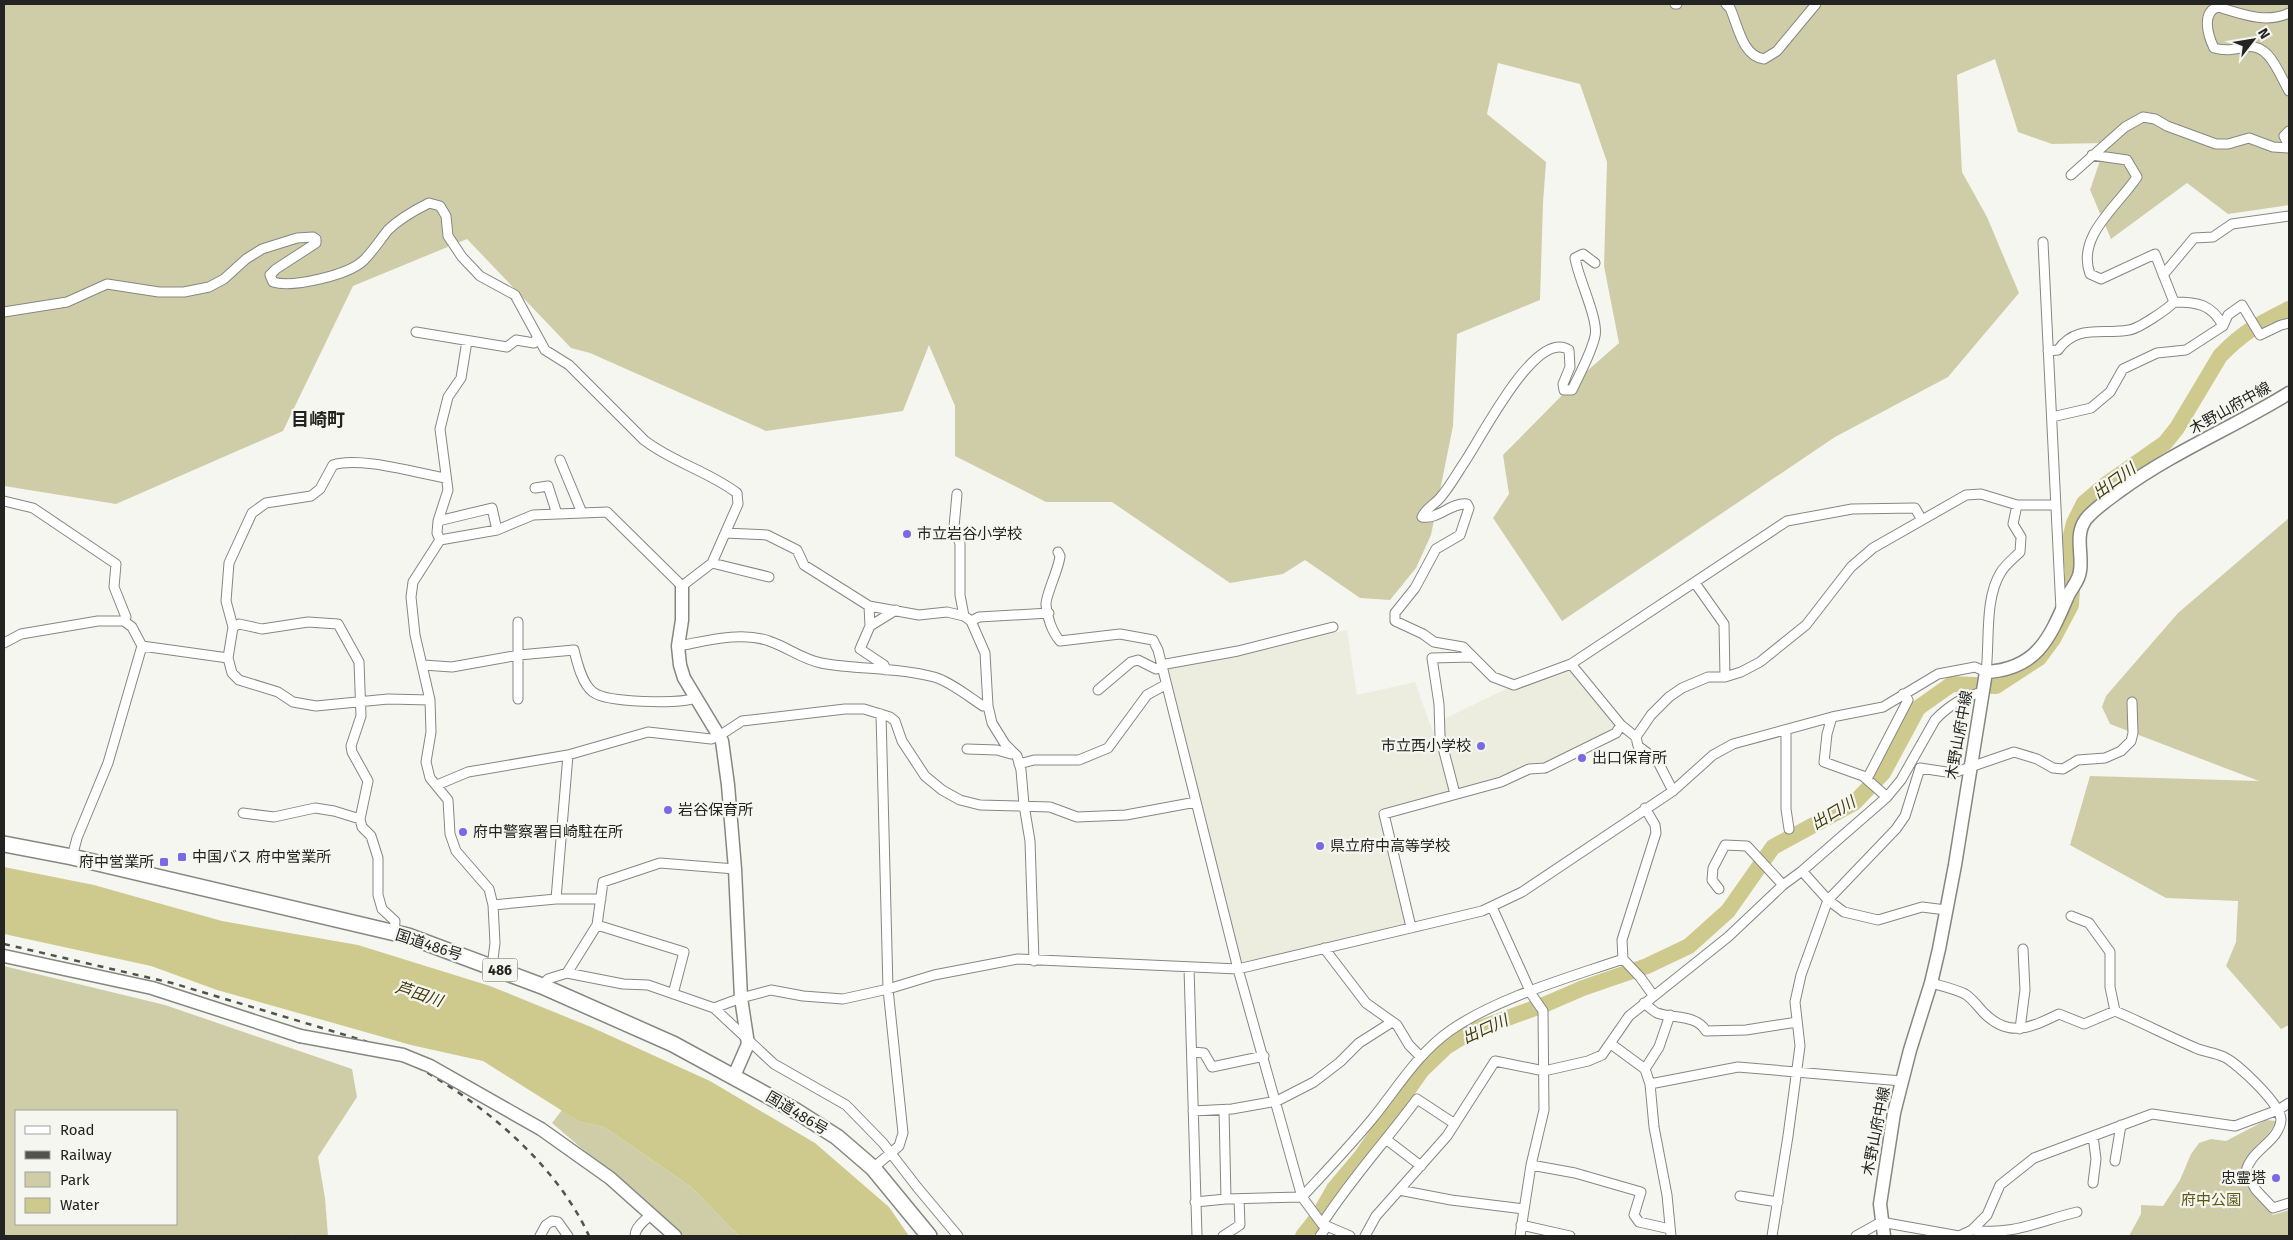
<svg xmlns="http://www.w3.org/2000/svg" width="2293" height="1240" viewBox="0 0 2293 1240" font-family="'Fira Sans','Noto Sans JP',sans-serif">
	<rect width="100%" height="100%" fill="#f6f6f1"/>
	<!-- built -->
	<path fill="#ececdf" d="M 1347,630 L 1357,695 L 1415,682 L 1451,782 L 1440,736 L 1444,719 L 1514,685 L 1571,664 L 1621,725 L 1545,768 L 1529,769 L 1500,776 L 1455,794 L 1384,814 L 1411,927 L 1238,969 L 1162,667 Z"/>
	<!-- green -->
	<path fill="#cfcda8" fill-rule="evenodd" d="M 4,4 L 2289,4 L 2289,205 L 2228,214 L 2187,183 L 2111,239 L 2090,190 L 2106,143 L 2052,144 L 2018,132 L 1995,59 L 1957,75 L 1962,172 L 1987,217 L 2019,293 L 1948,377 L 1835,437 L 1562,621 L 1493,518 L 1509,494 L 1503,455 L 1579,378 L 1619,343 L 1604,266 L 1607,162 L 1580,84 L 1498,63 L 1487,114 L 1546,162 L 1543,203 L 1540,300 L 1457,334 L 1453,426 L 1431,535 L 1416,568 L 1390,600 L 1360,598 L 1305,560 L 1283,574 L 1230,583 L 1112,502 L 1046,502 L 955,456 L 955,406 L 929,345 L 903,411 L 766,431 L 590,353 L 571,348 L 467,239 L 353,286 L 283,431 L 116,504 L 4,486 Z
		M 2289,518 L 2289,1025 L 2281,1029 L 2226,966 L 2236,942 L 2238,901 L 2166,898 L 2070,845 L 2090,776 L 2259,781 L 2110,724 L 2102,707 L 2106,696 L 2178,613 Z
		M 4,966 L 165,1005 L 352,1069 L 357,1097 L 318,1157 L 325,1198 L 328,1236 L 292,1236 L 291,1234 L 290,1236 L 4,1236 ZM 176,1111 L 176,1224 L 16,1224 L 16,1111 Z
		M 562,1110 L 580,1122 L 604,1127 L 691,1187 L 739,1236 L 684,1236 L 552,1123 Z
		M 2266,1120 L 2276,1121 C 2268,1142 2236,1155 2242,1179 L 2273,1215 L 2289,1210 L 2289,1236 L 2129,1236 L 2141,1214 L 2141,1205 L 2163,1206 L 2180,1180 L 2191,1154 L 2199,1143 L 2211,1139 L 2226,1141 Z"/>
	<!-- water -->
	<path fill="#ceca8e" d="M 4,867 L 94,885 L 222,921 L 358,945 L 490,986 L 591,1027 L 710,1081 L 815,1143 L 889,1207 L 909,1236 L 739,1236 L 691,1187 L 604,1127 L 580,1122 L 483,1061 L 411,1045 L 217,990 L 151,966 L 4,934 Z"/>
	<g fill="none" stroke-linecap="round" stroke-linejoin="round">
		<!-- river -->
		<path stroke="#ceca8e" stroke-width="16" d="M 1303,1236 L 1318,1217 L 1334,1189 L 1360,1158 L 1422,1070 L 1446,1047 L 1472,1031 L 1546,1004 L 1583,988 L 1647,966 L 1689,946 L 1728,911 L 1773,847 L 1854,803 L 1883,773 L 1918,708 L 1952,684 L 1996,686 L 2039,658 L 2053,639 L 2071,605 L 2073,570 L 2069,549 L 2070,539 L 2074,523 L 2084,503 L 2105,485 L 2165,443 L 2177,428 L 2220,356 C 2244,331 2259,324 2289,309"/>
		<!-- street casing -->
		<g stroke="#878782" stroke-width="11">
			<path id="street" d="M 1675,4 L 1677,4
				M 1726,4 L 1730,8 C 1738,25 1742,56 1764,59 L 1777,51 L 1816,4
				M 2289,13 C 2266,24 2242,14 2218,7 C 2201,12 2208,36 2214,48 C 2225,51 2233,50 2245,47 C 2269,42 2278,72 2289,91
				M 2289,131 L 2284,136 L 2289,146
				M 2092,155 L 2127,160 L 2137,177 C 2118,206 2076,236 2090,274 L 2101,279 L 2155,254 L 2174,302 C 2197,302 2212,304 2223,326
				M 2071,175 L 2125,127 L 2143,117 L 2155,119 L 2167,126 L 2216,144 L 2228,144 L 2249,138 L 2273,147 L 2289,148
				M 2043,242 L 2061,610
				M 1595,263 L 1583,254 L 1575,258 C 1578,278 1599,320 1595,336 C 1591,354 1580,373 1572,390 L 1564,390 L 1563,384 L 1570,367 L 1569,350 C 1535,327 1479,443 1462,466 C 1455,477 1448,489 1440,498 C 1434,505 1426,508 1422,517 C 1438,520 1451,502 1467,504 L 1469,508 L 1460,535 L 1436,549 L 1415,588 L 1395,613 L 1395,621 L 1423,634 L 1434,642 L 1463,647 L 1493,677 L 1514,685 L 1571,664 L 1621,725 L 1636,737 L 1638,746 L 1657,760 L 1673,791
				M 2163,275 L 2194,238 L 2213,237 L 2232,224 L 2289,216
				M 4,312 L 67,302 L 107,284 L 159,292 L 184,292 L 209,287 L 224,279 L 246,259 L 262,249 L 297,238 L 313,237 L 316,239 L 316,243 L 276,269 L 270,275 L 273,282 C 293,288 349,275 364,260 C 373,251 380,240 388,230 C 399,219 415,210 429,203 L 440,206 L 446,216 L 448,236 L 462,257 L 480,276 L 515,295 L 545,350 L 569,365 L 644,440 C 672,462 708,471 737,493 L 738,504 L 712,563 L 682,586 L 607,512 L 533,515 L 497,530 L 440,540 L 413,582 L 411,597 L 415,635 L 430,700 L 431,732 L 426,762 L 430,778 L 448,800 L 450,834 L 456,851 L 489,889 L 493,905 L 495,943 L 492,967
				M 416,332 L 507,347 L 516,340 L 534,343 L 537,338
				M 2048,351 L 2058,350 C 2076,324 2102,335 2129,330 C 2138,329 2168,309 2174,302
				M 2052,417 L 2091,408 L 2110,392 L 2123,369 L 2157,353 L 2186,350 L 2223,326 L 2228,315 L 2242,305 L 2260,335 L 2281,325 L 2289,323
				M 560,460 L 582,513
				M 535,488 L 548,486 L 557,514
				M 957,494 L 954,527 L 960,544 L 960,595 L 964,616
				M 4,501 L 33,508 L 116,564 L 114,587 L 126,617 L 124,621
				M 438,521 L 492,508 L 497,530
				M 725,533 L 767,535 L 797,550 L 804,565 L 869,606 L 919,615 L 947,612 L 964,616 L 971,621 L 985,653 L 988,706 L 992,723 L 1005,744 L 1017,756 L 1021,770 L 1024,805 L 1030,841 L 1034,961
				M 440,540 L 437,533 L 438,521 L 448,490 L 440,429 L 448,397 L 461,378 L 467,341
				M 1058,552 L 1060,556 C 1059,569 1045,596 1046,605 C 1047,617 1052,632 1060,641 L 1120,634 L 1153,640 L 1158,650 L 1238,969 L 1302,1197 L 1322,1224 L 1350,1236
				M 712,563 L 769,577
				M 1695,583 L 1724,624 L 1725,677
				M 869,606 L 870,626 L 860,649 L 884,665 L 886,670
				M 971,621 L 979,617 L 1049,613
				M 518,622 L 518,699
				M 870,626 L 896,610
				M 233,627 L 239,624 L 262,629 L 308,622 L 338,624 L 359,662 L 361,716 L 351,746 L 352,752 L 368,781 L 360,819 L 362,827 L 371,836 L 378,858 L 378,895 L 382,909 L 395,921 L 394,933
				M 4,643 L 21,634 L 98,621 L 124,621 L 132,627 L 142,646 L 108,763 L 77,838 L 72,857
				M 142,646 L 228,658
				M 678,646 C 706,641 741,631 769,641 C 787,647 802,659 821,663 C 858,670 897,667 934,677 C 951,682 969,697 983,706 L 988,706
				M 1571,664 L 1787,521 L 1852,509 L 1915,508 L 1922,520
				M 423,665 L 452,667 L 519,655 L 574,650 C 577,662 582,684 593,692 C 607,703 678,704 696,698
				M 1098,690 L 1131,662 L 1138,660 L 1156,669 L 1166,664 L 1238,651 L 1333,627
				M 430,700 L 388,699 L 316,706 L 293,702 L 278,692 L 239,680 L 232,673 L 228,658 L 233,627 L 226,601 L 229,563 L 252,513 L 266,503 L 311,496 L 320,489 L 333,465 C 359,456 416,473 446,478
				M 1832,717 L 1827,734 L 1824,762 L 1863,776 L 1887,797
				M 1786,730 L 1786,809 L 1789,829
				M 1636,737 L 1651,715 L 1669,697 L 1682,688 L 1708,677 L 1725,677 L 1741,672 L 1760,662 L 1806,625 L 1851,567 L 1873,548 L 1966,495 L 1981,494 L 2017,505 L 2056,505
				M 967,749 L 997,750 L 1011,754 L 1013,752
				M 1019,764 L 1034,760 L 1079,760 L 1108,748 L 1147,695 L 1165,685
				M 1867,779 L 1908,700 L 1903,694
				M 437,785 L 468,772 L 568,755 L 648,732 L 711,739 L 719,736 L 742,721 L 845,709 L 864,709 L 890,717 L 895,721 L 902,741 L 925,776 L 942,790 L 960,800 L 980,805 L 1050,807 L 1077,817 L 1126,815 L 1196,802
				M 1455,794 L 1440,736 L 1439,704 L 1432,658 L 1471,657
				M 1645,808 L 1655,825 L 1656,833 L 1622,940 L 1623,959 L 1640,977 L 1653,995
				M 243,813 L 274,817 L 315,808 L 334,811 L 360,819
				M 1802,871 L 1828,900 L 1844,912 L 1878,920 L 1922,907 L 1946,910
				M 1719,889 L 1712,880 L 1713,868 L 1725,845 L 1747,846 L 1783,885
				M 556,899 L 568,755
				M 493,905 L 556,899 L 601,899
				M 1492,907 L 1532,995 L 1543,1011 L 1544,1110 L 1531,1165 L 1520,1236
				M 2071,916 L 2089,923 L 2110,952 L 2110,987 L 2115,1011
				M 597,925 L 684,952 L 673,994
				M 1411,927 L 1384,814 L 1501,782 L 1529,769 L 1545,768 L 1616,733 L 1621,725
				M 1324,948 L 1366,1003 L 1397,1025 L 1409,1045 L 1421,1057
				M 1189,968 L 1197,1236
				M 567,973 L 597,925 L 603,882 L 660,863 L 735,869
				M 1931,983 C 1942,986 1955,989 1965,994 C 1972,998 1978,1007 1984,1013 C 2009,1038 2030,1028 2059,1014 L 2084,1024 L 2115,1011 C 2143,1023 2170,1037 2198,1049 C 2206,1052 2216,1053 2224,1057 C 2237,1063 2282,1105 2281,1120 C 2279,1142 2250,1150 2246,1172 L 2256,1190 L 2273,1208 L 2289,1203
				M 542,986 L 548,979 L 567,973 L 623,984 L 648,985 L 714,1008 L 774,1064 L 846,1105 L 883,1143 L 917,1187 L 958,1236
				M 1644,1003 C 1648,1006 1653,1011 1657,1013 C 1673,1019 1696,1014 1706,1031 L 1746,1030 L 1797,1022
				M 714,1008 L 741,998 L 771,990 L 803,996 L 843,999 L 888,989 L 934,975 L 1018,959 L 1238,969 L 1482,911 L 1522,892 L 1673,791 L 1713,755 L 1733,744 L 1832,717 L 1883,707 L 1938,674 L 1975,667 L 1986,672 C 1990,642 1984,599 2001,572 C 2005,565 2014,558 2020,552 L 2021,537 L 2013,524 L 2017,505
				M 2020,1029 L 2025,990 L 2023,949
				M 1611,1044 L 1645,1069 L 1650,1084 L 1654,1127 L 1667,1195 L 1671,1236
				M 1192,1052 L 1204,1053 L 1212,1067 L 1264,1056
				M 1645,1069 L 1659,1047 L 1670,1015
				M 1650,1084 L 1738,1067 L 1902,1081
				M 1224,1110 L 1226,1199
				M 1193,1111 L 1232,1109 L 1277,1101 L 1314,1082 L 1340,1062 L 1359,1043 L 1392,1022
				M 2093,1136 L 2096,1159 L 2093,1183
				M 1387,1140 L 1421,1166
				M 2115,1161 L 2121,1125
				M 1531,1165 L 1575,1173 L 1641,1192 L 1634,1215 L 1639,1222 L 1670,1229
				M 873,1168 L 899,1146 L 903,1133 L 888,989 L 881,714
				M 1399,1190 L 1451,1200 L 1524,1209
				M 1740,1196 L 1778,1202
				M 1195,1202 L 1226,1199 L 1302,1197 C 1326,1171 1351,1145 1373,1118 C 1398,1087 1418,1053 1451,1030 C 1499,997 1568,978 1623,959
				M 1322,1224 C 1350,1180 1386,1141 1417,1099 L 1455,1124
				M 1521,1225 L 1570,1236
				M 1972,1230 C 2013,1236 2039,1221 2077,1212
				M 540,1236 L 546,1225 L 552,1221 L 558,1222 L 568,1236
				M 635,1236 C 635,1227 645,1220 652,1214
				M 1223,1236 L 1240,1225 L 1239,1199
				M 1320,1236 L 1327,1226
				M 1365,1236 L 1376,1216 L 1447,1136 L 1495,1061 L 1544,1071 L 1588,1061 L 1602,1055 L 1629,1016 L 1728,937 L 1783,885 L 1802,871 L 1887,797 L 1901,780 L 1935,720 C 1946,708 1967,693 1983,693
				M 1772,1236 L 1788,1136 L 1800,1046 L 1795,1002 L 1801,975 L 1828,900 L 1896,829 L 1905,816 L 1920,768 L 1953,773 L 2014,752 L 2037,759 L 2053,768 L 2063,769 L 2078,760 L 2105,758 L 2121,751 L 2131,741 L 2133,733 L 2132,702
				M 1856,1236 L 1881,1222 L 1959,1236 L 1972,1230 L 1987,1215 L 2000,1185 L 2034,1158 L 2152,1114 L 2235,1126 L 2278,1110 L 2289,1103"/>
		</g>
		<!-- secondary casing -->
		<g stroke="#878782" stroke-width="15">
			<path id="secondary" d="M 682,586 L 682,620 L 678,646 L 680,665 L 684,678 L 722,741 L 728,785 L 735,869 L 741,998 L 748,1044 L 734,1076
				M 4,956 L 152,988 L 300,1036
				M 541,1129 L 610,1178 L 675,1236
				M 1884,1236 L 1880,1204 L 1894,1113 L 1910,1050 L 1931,983 L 1939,949 L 1955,865 L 1986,672 C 2036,669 2049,640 2067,598 C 2070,589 2079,582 2080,571 C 2083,554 2074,535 2086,519 C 2095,508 2109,499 2121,490 C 2173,452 2234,427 2289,393"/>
		</g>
		<!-- highway casing -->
		<g stroke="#878782" stroke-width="18">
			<path id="highway" d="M 4,844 L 72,857 L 408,936 L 542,986 L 673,1044 L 796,1111 L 837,1137 L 873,1168 L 929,1236"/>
		</g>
		<!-- street -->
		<use href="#street" stroke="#fff" stroke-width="9"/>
		<!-- secondary -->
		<use href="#secondary" stroke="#fff" stroke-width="12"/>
		<!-- highway -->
		<use href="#highway" stroke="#fff" stroke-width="15"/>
		<!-- rail -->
		<path stroke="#52524f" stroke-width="2.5" stroke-dasharray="6 6" stroke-linecap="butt" d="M 4,944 L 172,983 L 362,1040 C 449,1076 549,1148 589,1236"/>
		<!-- secondary-bridge casing -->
		<g stroke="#878782" stroke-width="15" stroke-linecap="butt">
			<path id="secondary-bridge" d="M 300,1036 L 403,1055 L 430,1066 L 541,1129"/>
		</g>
		<!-- secondary-bridge -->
		<use href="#secondary-bridge" stroke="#fff" stroke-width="12"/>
	</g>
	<!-- markers -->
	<g fill="#786ae5" stroke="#f6f6f1" stroke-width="2">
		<circle cx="907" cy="534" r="5"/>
		<circle cx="1481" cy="746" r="5"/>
		<circle cx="1582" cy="758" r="5"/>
		<circle cx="668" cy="810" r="5"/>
		<circle cx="463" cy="832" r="5"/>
		<circle cx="1320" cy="846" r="5"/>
		<rect x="177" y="852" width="10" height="10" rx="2.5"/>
		<rect x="159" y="857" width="10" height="10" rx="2.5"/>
		<circle cx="2276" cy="1178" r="5"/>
	</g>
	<g text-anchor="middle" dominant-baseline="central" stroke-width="4.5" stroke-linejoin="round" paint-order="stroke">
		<!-- shield labels -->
		<rect fill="#f6f6f1" stroke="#62625f" stroke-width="1" x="482.5" y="958.5" width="35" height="23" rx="4"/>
		<g font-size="14" font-weight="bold" fill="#232321">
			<text x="500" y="970">486</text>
		</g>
		<!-- street labels -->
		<g font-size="15" fill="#232321" stroke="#f6f6f1">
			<text transform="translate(2230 408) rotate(-29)">木野山府中線</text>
			<text transform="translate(1959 735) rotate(-80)">木野山府中線</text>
			<text transform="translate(429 945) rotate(18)">国道486号</text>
			<text transform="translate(797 1113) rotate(31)">国道486号</text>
			<text transform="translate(1876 1131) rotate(-79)">木野山府中線</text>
		</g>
		<!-- poi labels -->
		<g font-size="15" fill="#232321" stroke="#f6f6f1" text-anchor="start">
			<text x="917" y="534">市立岩谷小学校</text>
			<text x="1471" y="746" text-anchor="end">市立西小学校</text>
			<text x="1592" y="758">出口保育所</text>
			<text x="678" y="810">岩谷保育所</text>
			<text x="473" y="832">府中警察署目崎駐在所</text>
			<text x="1330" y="846">県立府中高等学校</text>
			<text x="192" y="857">中国バス 府中営業所</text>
			<text x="154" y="862" text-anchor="end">府中営業所</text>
			<text x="2266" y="1178" text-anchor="end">忠霊塔</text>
		</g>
		<!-- park labels -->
		<g font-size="15" fill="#5d5812" stroke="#f6f6f1">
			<text x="2211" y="1200">府中公園</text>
		</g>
		<!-- water labels -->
		<g font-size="16" font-style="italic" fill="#3f3b0b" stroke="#f6f6f1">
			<text transform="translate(2114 481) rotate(-36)">出口川</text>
			<text transform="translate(1833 813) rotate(-31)">出口川</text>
			<text transform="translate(419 994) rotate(18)">芦田川</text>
			<text transform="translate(1485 1029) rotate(-24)">出口川</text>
		</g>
		<!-- quarter labels -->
		<g font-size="18" font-weight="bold" fill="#232321" stroke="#f6f6f1">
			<text x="318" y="420">目崎町</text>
		</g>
	</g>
	<!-- border -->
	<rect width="2293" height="1240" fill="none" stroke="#232321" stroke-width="10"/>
	<!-- legend -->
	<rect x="15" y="1110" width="162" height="115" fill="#f6f6f1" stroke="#a2a29e"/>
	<rect x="25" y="1126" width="25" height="8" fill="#ffffff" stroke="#a2a29e"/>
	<text x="60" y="1135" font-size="15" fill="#232321">Road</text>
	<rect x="25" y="1151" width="25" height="8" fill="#52524f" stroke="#a2a29e"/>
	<text x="60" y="1160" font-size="15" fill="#232321">Railway</text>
	<rect x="25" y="1172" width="25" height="15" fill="#cfcda8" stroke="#a2a29e"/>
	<text x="60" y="1185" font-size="15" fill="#232321">Park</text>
	<rect x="25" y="1198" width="25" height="15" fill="#ceca8e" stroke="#a2a29e"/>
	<text x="60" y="1210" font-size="15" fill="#232321">Water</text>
	<!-- north arrow -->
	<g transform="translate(2253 40) rotate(59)" stroke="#f6f6f1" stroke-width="4" paint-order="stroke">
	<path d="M0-4L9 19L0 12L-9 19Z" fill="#232321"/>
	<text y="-8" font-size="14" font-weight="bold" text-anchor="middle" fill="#232321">N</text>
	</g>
</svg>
